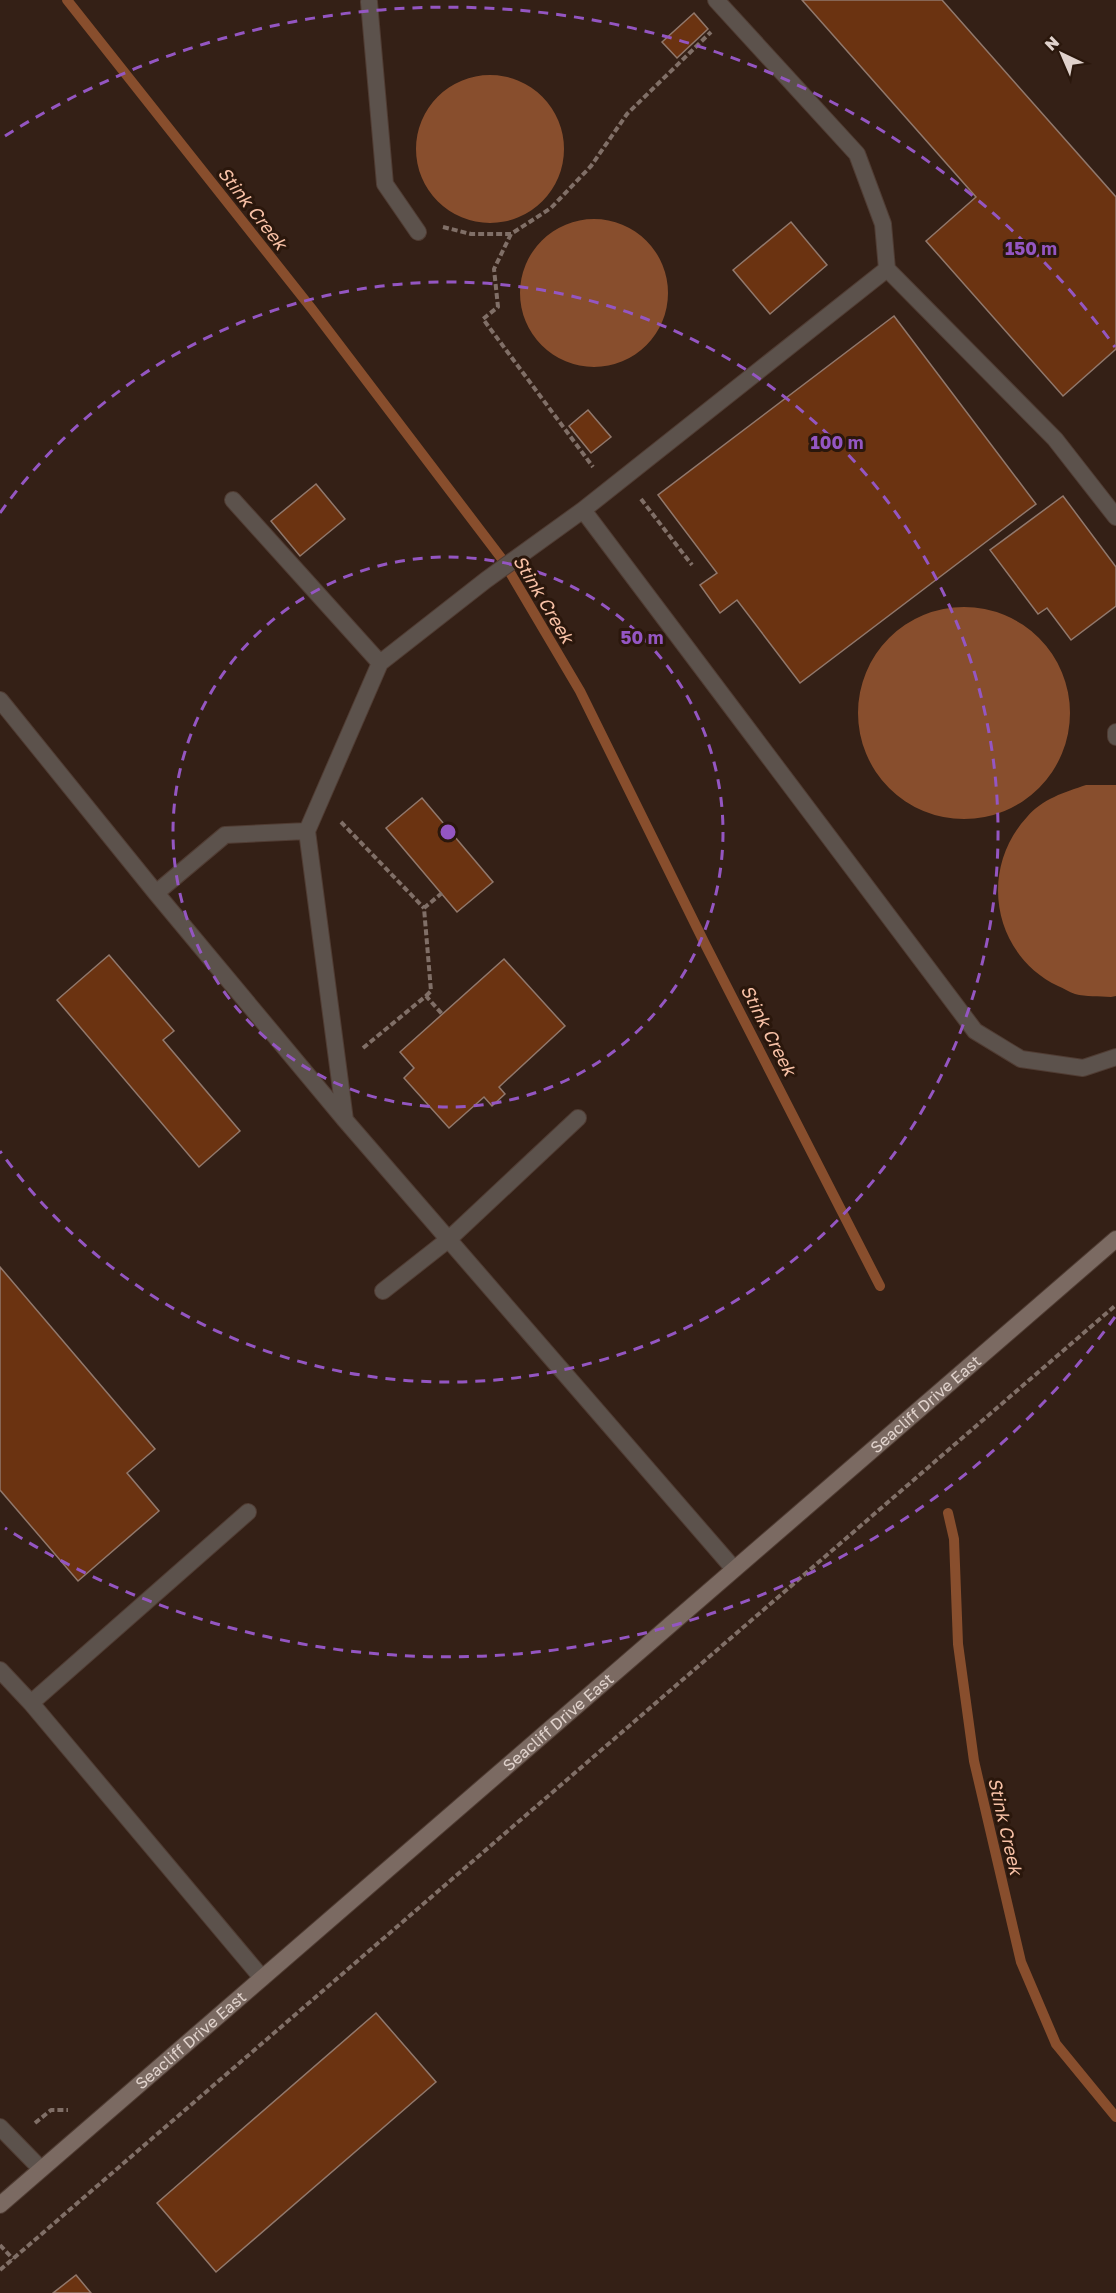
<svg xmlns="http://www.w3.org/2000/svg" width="1116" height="2293" viewBox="0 0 1116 2293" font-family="'Golos Text',sans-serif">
	<rect width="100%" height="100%" fill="#342016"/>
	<!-- water -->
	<path fill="#884e2d" d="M416 149a74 74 0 1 1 148 0a74 74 0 1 1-148 0Z
		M520 293a74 74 0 1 1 148 0a74 74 0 1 1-148 0Z
		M858 713a106 106 0 1 1 212 0a106 106 0 1 1-212 0Z
		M 1086,785 L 1116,785 L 1116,996 L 1111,997 C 1099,996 1086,997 1075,994 C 1069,992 1063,988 1058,986 C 993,955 978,870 1027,817 C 1042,799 1065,792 1086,785 Z"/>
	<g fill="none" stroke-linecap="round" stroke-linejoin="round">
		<!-- stream -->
		<path stroke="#884e2d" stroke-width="10" d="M 67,0 L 312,309 L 502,559 L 580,691 L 706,946 L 880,1286
			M 948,1513 L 954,1539 L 958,1644 L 974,1761 L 1021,1962 L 1056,2044 L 1116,2117"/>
	</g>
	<!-- building -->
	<path fill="#6b3311" stroke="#91786c" stroke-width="1.5" d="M 802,0 L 942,0 L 1116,197 L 1116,349 L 1063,396 L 926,241 L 976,197 Z
		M 694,13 L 708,29 L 677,58 L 662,42 Z
		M 791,222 L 827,265 L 770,314 L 733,270 Z
		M 894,316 L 1036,504 L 800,683 L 737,600 L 720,613 L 700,585 L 717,573 L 658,495 Z
		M 588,410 L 611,437 L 591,453 L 569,426 Z
		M 316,484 L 345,519 L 300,556 L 271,521 Z
		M 1063,496 L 1116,567 L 1116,606 L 1071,640 L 1047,608 L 1038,614 L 990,550 Z
		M 422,798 L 493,882 L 457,912 L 386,828 Z
		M 109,955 L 174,1031 L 163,1040 L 240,1131 L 199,1167 L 57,1000 Z
		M 504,959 L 565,1026 L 499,1087 L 505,1094 L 492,1106 L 484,1097 L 449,1128 L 404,1078 L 414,1068 L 400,1052 Z
		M 0,1267 L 155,1449 L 127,1473 L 159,1511 L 78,1581 L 0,1490 Z
		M 376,2013 L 436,2082 L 216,2272 L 157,2203 Z
		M 76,2275 L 91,2293 L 53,2293 Z"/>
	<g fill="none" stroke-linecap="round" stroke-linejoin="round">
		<!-- service casing -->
		<g stroke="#503c33" stroke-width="18">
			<path id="service" d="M 716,0 L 857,154 L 883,224 L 887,269
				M 369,2 L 385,184 L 418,232
				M 233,500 L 380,663
				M 583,510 L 975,1031 L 1021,1059 L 1083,1068 L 1116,1057
				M 0,700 L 156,893 L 345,1120 L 734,1569
				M 1116,732 L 1116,737
				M 156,893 L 225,835 L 307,831
				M 345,1120 L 307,831 L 380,663 L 486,580 L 583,510 L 887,269 L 1055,439 L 1116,517
				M 383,1291 L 449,1239 L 578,1118
				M 0,1670 L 31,1703 L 262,1978
				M 31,1703 L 248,1512
				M 0,2127 L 41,2169"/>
		</g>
		<!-- secondary casing -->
		<g stroke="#503c33" stroke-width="18">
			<g id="secondary">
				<path id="s1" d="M 0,2205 L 1116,1239"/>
			</g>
		</g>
		<!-- path -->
		<path stroke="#806f67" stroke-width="4" stroke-dasharray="6 3" stroke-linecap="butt" d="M 443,227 L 471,234 L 511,234 L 551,208 L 591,166 L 627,114 L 711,32
			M 511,234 L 494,269 L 498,307 L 483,319 L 593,467
			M 641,499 L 692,565
			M 341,822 L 424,908
			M 426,996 L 431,991 L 424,908 L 442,893
			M 363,1048 L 426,996 L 442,1014
			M 35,2123 L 51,2110 L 68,2110
			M 0,2245 L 13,2259
			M 0,2270 L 1116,1305"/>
		<!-- service -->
		<use href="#service" stroke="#5c524c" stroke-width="16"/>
		<!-- secondary -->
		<use href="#secondary" stroke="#7b6a62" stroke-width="16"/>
	</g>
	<!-- distance rings -->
	<g fill="none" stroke="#9456c2" stroke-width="3" stroke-dasharray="10 8">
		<circle cx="448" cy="832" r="275"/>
		<path d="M0 513A550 550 0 1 1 0 1151"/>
		<path d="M1115 1317A825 825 0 0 1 5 1528M5 136A825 825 0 0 1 1115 347"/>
	</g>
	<g text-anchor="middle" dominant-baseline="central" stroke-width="6" stroke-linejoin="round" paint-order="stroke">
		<!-- street labels -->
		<g font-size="16" fill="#e0d2cc" stroke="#2a170c">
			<text stroke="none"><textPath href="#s1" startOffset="1224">Seacliff Drive East</textPath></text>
			<text stroke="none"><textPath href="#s1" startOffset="738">Seacliff Drive East</textPath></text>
			<text stroke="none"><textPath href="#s1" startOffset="252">Seacliff Drive East</textPath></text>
		</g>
		<!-- water labels -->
		<g font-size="18" font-style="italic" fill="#f8c1a6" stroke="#2a170c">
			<text transform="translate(253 208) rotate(52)">Stink Creek</text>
			<text transform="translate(544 599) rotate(59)">Stink Creek</text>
			<text transform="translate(769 1030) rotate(63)">Stink Creek</text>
			<text transform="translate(1006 1826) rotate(77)">Stink Creek</text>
		</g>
	</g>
	<circle cx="448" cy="832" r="9" fill="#9456c2" stroke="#2a170c" stroke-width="3"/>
	<g font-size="18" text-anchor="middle" font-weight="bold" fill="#9456c2" stroke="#2a170c" stroke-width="6" stroke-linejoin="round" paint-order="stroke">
		<text x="1031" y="255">150 m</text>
		<text x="837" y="449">100 m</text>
		<text x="642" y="644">50 m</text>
	</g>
	<!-- north arrow -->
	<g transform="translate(1062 54) rotate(316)" stroke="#2a170c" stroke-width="4.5" paint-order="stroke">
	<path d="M0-4.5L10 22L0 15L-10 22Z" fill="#e0d2cc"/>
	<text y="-9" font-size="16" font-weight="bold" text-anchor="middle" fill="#e0d2cc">N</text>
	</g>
</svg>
